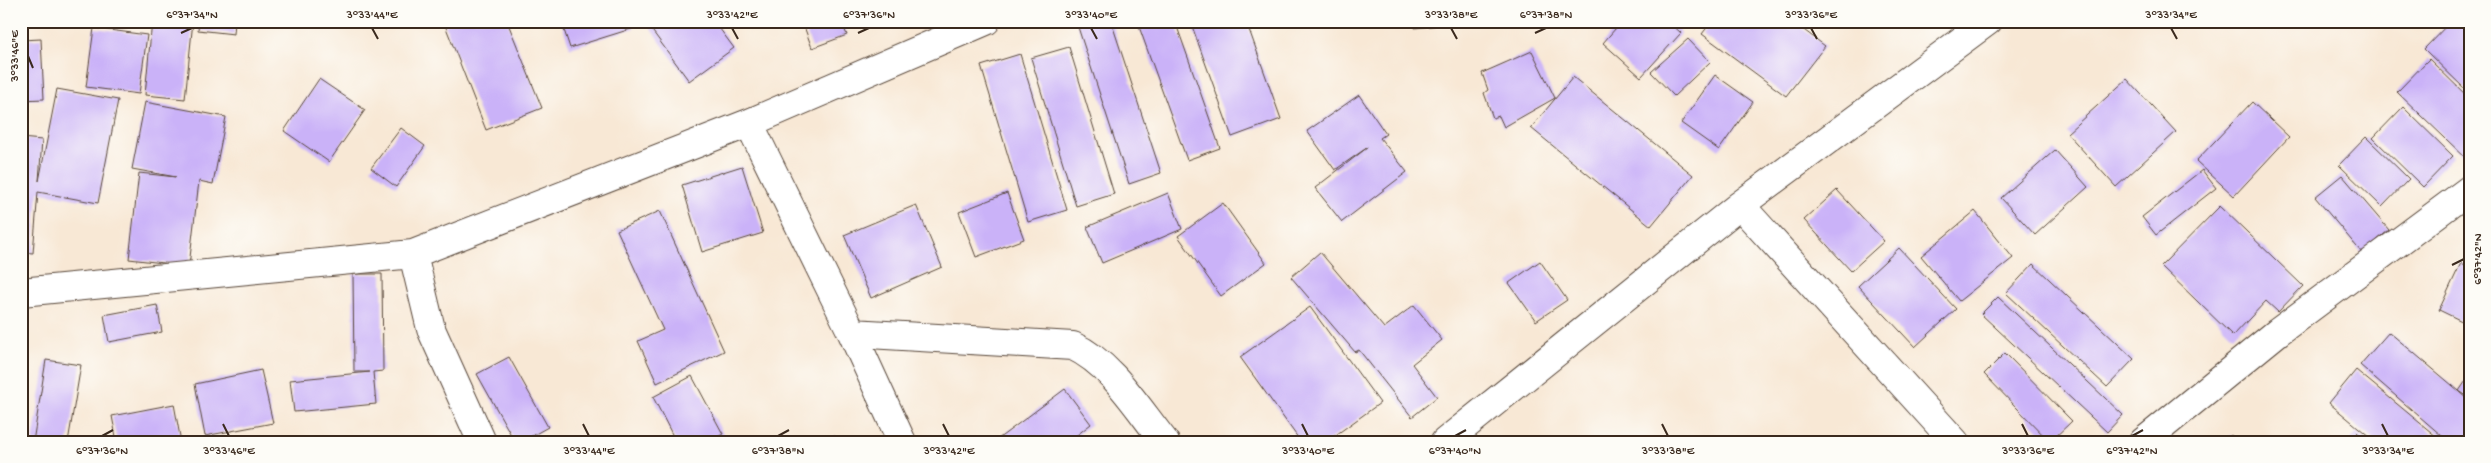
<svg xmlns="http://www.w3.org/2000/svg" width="2491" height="463" viewBox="0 0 2491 463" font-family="'Gochi Hand',sans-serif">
	<rect width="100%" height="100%" fill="#fdfcf7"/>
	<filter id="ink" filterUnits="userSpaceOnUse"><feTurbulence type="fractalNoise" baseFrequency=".02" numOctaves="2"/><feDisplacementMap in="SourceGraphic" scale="10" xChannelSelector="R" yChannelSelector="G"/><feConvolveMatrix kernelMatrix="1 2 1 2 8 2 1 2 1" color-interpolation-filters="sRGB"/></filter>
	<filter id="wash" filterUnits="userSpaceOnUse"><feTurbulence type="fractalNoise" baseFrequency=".0096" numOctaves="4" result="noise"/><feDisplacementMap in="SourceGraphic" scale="20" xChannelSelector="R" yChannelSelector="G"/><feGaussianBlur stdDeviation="1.12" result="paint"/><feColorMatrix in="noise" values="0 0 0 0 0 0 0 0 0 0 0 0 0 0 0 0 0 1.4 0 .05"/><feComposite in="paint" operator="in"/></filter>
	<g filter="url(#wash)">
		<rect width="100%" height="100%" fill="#f8e8d5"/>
		<g id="blocks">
			<!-- building -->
			<path fill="#cab2f8" d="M 152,21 L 193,21 L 185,99 L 145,95 Z
				M 199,21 L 235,21 L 234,34 L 198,30 Z
				M 455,21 L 507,21 L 542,108 L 486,130 L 445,25 Z
				M 561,21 L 632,21 L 634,28 L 570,48 Z
				M 645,21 L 714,21 L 734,48 L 689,81 Z
				M 742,21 L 760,21 L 760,22 L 744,27 Z
				M 802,21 L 841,21 L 847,35 L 812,48 Z
				M 1076,21 L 1111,21 L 1161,173 L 1129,184 Z
				M 1137,21 L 1175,21 L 1220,148 L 1187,160 Z
				M 1204,21 L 1246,21 L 1281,119 L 1232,137 L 1192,26 Z
				M 1414,21 L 1464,21 L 1464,22 L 1415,28 Z
				M 1622,21 L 1668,21 L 1681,33 L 1641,77 L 1603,43 Z
				M 1712,21 L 1792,21 L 1825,46 L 1786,96 L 1702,34 Z
				M 2451,21 L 2462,21 L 2470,29 L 2470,94 L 2424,49 Z
				M 94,28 L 147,35 L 139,94 L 86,87 Z
				M 41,39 L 44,99 L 21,100 L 21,40 Z
				M 1688,39 L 1710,62 L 1674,96 L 1651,72 Z
				M 1069,47 L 1114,194 L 1076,206 L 1031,58 Z
				M 1532,51 L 1555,98 L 1504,127 L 1499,116 L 1493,118 L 1484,93 L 1488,90 L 1482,73 Z
				M 1020,54 L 1067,210 L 1028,222 L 981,66 Z
				M 2429,59 L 2470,99 L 2470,162 L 2397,92 Z
				M 1715,75 L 1753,102 L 1719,150 L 1681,123 Z
				M 1573,77 L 1693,175 L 1651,226 L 1531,128 Z
				M 319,79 L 365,110 L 329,162 L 284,131 Z
				M 2127,79 L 2176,132 L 2116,187 L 2067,133 Z
				M 57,89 L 118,100 L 98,203 L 38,192 L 33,253 L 21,252 L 21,138 L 42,140 L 39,181 Z
				M 1359,95 L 1386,134 L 1380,138 L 1407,172 L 1342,222 L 1315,188 L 1368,147 L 1335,170 L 1307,131 Z
				M 145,102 L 226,117 L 213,184 L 199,181 L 189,266 L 129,259 L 139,173 L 176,177 L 132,169 Z
				M 2252,102 L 2289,137 L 2234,196 L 2196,161 Z
				M 2403,107 L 2453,156 L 2423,187 L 2373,138 Z
				M 401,128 L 425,146 L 396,187 L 371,168 Z
				M 2366,137 L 2409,179 L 2382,207 L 2339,165 Z
				M 2055,150 L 2088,187 L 2035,235 L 2001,198 Z
				M 742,166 L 763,233 L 702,252 L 682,185 Z
				M 2202,170 L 2216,188 L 2156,235 L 2142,217 Z
				M 2342,175 L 2389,230 L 2362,253 L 2315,197 Z
				M 1837,190 L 1884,241 L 1851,271 L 1804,220 Z
				M 1007,193 L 1024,239 L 976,257 L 959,212 Z
				M 1168,193 L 1182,229 L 1102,263 L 1087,227 Z
				M 1223,203 L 1266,263 L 1221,296 L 1178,236 Z
				M 916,205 L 942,267 L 871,298 L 844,235 Z
				M 2220,206 L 2303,286 L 2278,312 L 2266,301 L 2233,336 L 2161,266 Z
				M 660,211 L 724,351 L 657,383 L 638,341 L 663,330 L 617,230 Z
				M 1975,211 L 2013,258 L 1959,301 L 1921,256 Z
				M 1899,248 L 1956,309 L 1915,347 L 1858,286 Z
				M 1320,252 L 1384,328 L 1414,305 L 1442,340 L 1412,364 L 1437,397 L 1412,417 L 1359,350 L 1355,352 L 1291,277 Z
				M 1540,261 L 1567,300 L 1536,321 L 1509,283 Z
				M 2461,263 L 2470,267 L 2470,325 L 2439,310 Z
				M 2033,264 L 2134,359 L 2107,387 L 2006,293 Z
				M 353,274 L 382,274 L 383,371 L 373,372 L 376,404 L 294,412 L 290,380 L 370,372 L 354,372 Z
				M 1998,297 L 2123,415 L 2107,432 L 1981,314 Z
				M 157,305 L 162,332 L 109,342 L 104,315 Z
				M 1310,307 L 1380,403 L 1326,442 L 1301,442 L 1240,357 Z
				M 2389,332 L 2459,391 L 2470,375 L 2470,398 L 2459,391 L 2470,401 L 2470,433 L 2462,442 L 2449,442 L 2360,365 Z
				M 2005,353 L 2072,421 L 2050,442 L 1984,374 Z
				M 509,357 L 548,427 L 521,442 L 515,442 L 477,374 Z
				M 46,360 L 81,365 L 68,442 L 33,442 Z
				M 261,370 L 273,423 L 205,436 L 195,384 Z
				M 2356,370 L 2443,442 L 2376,442 L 2329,403 Z
				M 692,376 L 723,434 L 708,442 L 676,442 L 653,397 Z
				M 1065,389 L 1091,424 L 1068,442 L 994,442 Z
				M 174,404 L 181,442 L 117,442 L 112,416 Z
				M 2357,432 L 2367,442 L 2348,442 Z
				M 2231,435 L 2237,442 L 2224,442 Z
				M 835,436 L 837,442 L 822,442 Z"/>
		</g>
	</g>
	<g filter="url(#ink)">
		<use href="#blocks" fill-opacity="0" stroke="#574639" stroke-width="1"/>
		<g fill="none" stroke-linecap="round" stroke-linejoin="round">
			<!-- minor casing -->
			<g stroke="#574639" stroke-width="30">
				<path id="minor" d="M 749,123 L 852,333 L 902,442
					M 1740,205 L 1955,442
					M 413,254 L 431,329 L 482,442
					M 21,292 L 413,254 L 749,123 L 986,21
					M 852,333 L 1073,346 C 1112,364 1138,409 1165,442
					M 1445,442 L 1740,205 L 1988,21
					M 2143,442 L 2278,332 L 2470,189"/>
			</g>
			<!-- minor -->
			<use href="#minor" stroke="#fff" stroke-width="28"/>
		</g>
	</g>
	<!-- ticks -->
	<path fill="none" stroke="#3b2a1e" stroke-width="2" d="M 372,28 L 378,39M 732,28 L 738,39M 1091,28 L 1097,39M 1451,28 L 1457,39M 1811,28 L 1817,39M 2171,28 L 2177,39M 181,33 L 192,28M 858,33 L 869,28M 1535,33 L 1546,28M 28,56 L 33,68M 2452,265 L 2464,259M 223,424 L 229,436M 583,424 L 589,436M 943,424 L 949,436M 1302,424 L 1308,436M 1662,424 L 1668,436M 2022,424 L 2028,436M 2382,424 L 2388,436M 102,436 L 113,430M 778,436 L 789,430M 1455,436 L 1466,430M 2132,436 L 2143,430"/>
	<!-- margin -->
	<rect width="2491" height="463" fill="none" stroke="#fdfcf7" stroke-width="55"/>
	<rect x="28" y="28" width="2436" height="408" fill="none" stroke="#3b2a1e" stroke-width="2"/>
	<g font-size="12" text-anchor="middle" fill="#3b2a1e">
		<text x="192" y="18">6°37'34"N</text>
		<text x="372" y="18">3°33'44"E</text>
		<text x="732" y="18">3°33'42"E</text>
		<text x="869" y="18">6°37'36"N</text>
		<text x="1091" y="18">3°33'40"E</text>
		<text x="1451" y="18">3°33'38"E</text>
		<text x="1546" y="18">6°37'38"N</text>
		<text x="1811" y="18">3°33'36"E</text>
		<text x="2171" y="18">3°33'34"E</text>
		<text transform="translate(14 56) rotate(-90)" y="4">3°33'46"E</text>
		<text transform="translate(2477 259) rotate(-90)" y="4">6°37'42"N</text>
		<text x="102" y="454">6°37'36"N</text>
		<text x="229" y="454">3°33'46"E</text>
		<text x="589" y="454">3°33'44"E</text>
		<text x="778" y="454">6°37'38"N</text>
		<text x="949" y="454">3°33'42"E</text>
		<text x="1308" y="454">3°33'40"E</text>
		<text x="1455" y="454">6°37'40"N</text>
		<text x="1668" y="454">3°33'38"E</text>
		<text x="2028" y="454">3°33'36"E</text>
		<text x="2132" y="454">6°37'42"N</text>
		<text x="2388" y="454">3°33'34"E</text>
	</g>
</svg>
